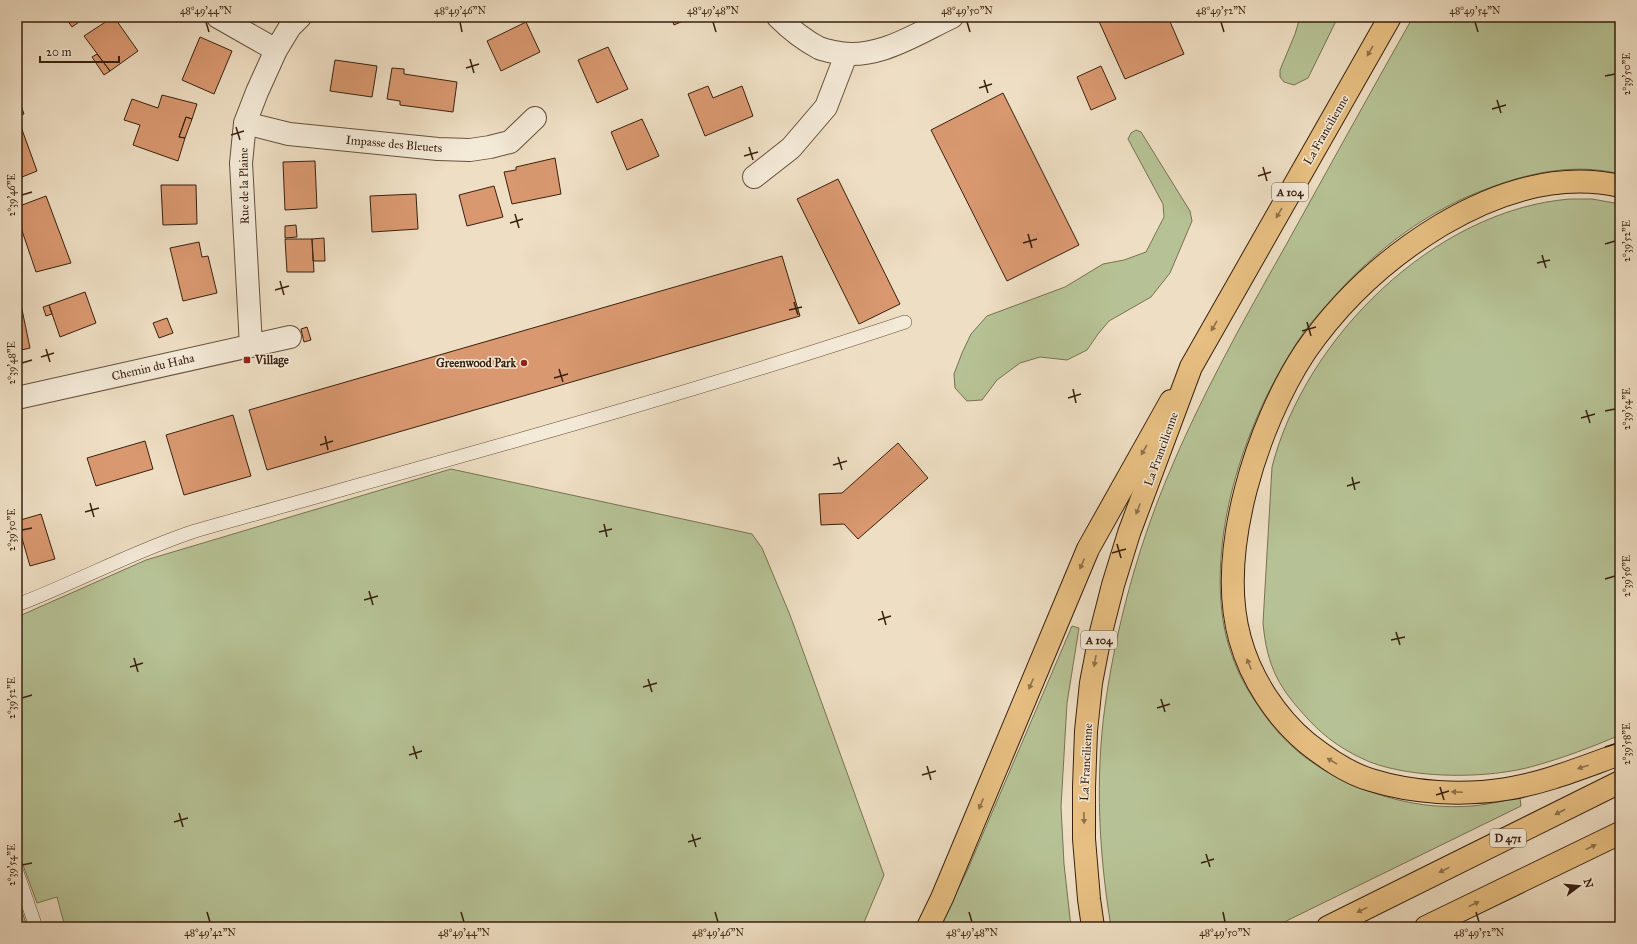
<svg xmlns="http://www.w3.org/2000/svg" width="1637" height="944" viewBox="0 0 1637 944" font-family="'IM FELL Great Primer',serif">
	<rect width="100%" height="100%" fill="#eedec3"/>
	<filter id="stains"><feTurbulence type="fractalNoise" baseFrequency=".005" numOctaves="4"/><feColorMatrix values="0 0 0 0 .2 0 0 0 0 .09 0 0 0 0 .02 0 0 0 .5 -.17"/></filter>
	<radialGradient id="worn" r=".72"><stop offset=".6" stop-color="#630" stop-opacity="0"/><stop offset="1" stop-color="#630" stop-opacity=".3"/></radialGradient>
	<!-- green -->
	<path fill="#b6c295" stroke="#787252" d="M 1300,17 L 1338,17 L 1308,78 L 1294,85 L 1284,82 L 1280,77 L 1280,70 L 1295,34 Z
		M 1413,17 L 1620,17 L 1620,174 C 1576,163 1531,172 1489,188 C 1428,210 1375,250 1333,298 C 1322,310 1311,322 1302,335 C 1250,411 1211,520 1222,613 C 1226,647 1239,679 1259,707 C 1276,733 1297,754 1324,770 C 1370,796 1419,810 1472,806 C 1488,805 1504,800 1520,798 L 1521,806 L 1274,927 L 1111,927 C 1099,854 1095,779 1105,706 C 1116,628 1137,550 1167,478 C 1200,398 1243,321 1286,245 C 1328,169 1370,93 1413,17 Z
		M 1136,130 L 1141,132 L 1190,211 L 1192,221 L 1170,273 L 1151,297 L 1109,321 L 1098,334 L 1087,350 L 1067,360 L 1040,357 L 1020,363 L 997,380 L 982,400 L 967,401 L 955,388 L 954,374 L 962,353 L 971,334 L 987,316 L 1065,287 L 1103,264 L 1124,260 L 1146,252 L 1164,217 L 1163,204 L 1128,139 L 1131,133 Z
		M 1570,199 L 1592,199 L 1620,204 L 1620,735 C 1592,747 1563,758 1534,766 C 1489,779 1414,779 1370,762 C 1346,752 1325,738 1308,719 C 1279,688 1267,667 1263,623 L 1272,467 C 1305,338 1434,210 1570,199 Z
		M 451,469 L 752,534 L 762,548 L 790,615 L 884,875 L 862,927 L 65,927 L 57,897 L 37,903 L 17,849 L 17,617 L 146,560 Z
		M 1072,626 L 1079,628 L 1067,703 L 1061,807 L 1064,864 L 1071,927 L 939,927 L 967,871 Z
		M 17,895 L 27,927 L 17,927 Z"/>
	<!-- building -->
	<path fill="#d99870" stroke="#39210e" d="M 65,17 L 86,17 L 72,27 Z
		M 113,17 L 114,17 L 138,51 L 110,71 L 84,36 Z
		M 671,17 L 692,17 L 674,25 Z
		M 1097,17 L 1168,17 L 1184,54 L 1125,79 Z
		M 526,22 L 540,52 L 501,71 L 487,41 Z
		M 200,37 L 232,51 L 214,94 L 182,80 Z
		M 608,47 L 628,89 L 597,103 L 578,60 Z
		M 97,54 L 110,71 L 104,75 L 92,57 Z
		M 335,60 L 377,66 L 372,97 L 330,91 Z
		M 1101,66 L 1116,99 L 1091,110 L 1077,77 Z
		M 392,68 L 404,69 L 404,74 L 457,82 L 453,112 L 400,105 L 400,101 L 387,99 Z
		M 708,86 L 713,98 L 742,86 L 753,116 L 705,136 L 688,94 Z
		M 1003,93 L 1079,245 L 1007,281 L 931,130 Z
		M 162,95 L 197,104 L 192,119 L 186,117 L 179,137 L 185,138 L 178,161 L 133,145 L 140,125 L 124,120 L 132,99 L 158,108 Z
		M 19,100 L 24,114 L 17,116 L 17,101 Z
		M 186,117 L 192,119 L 185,138 L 179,137 Z
		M 642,119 L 659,156 L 627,170 L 611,132 Z
		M 20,124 L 37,171 L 17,179 L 17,125 Z
		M 555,158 L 561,194 L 512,204 L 504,172 L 516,170 L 516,167 Z
		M 315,161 L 317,208 L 285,210 L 283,162 Z
		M 838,179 L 900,304 L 859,324 L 797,199 Z
		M 161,185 L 196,185 L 197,224 L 163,225 Z
		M 494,186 L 503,217 L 467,226 L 459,195 Z
		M 416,194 L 418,229 L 372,232 L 370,196 Z
		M 46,196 L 71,263 L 36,272 L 17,216 L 17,207 Z
		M 296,225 L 297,237 L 285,238 L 285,226 Z
		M 324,238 L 325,261 L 313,261 L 312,239 Z
		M 285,239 L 312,239 L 314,272 L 287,272 Z
		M 199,242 L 202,257 L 208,256 L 217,293 L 183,301 L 170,248 Z
		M 782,256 L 800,316 L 267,470 L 249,410 Z
		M 85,292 L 96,323 L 60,337 L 49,305 Z
		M 19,295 L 30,348 L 17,351 L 17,296 Z
		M 49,305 L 52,314 L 46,316 L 43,307 Z
		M 167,318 L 173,333 L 159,338 L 153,323 Z
		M 307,327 L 311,340 L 304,342 L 301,329 Z
		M 233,415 L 251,476 L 184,495 L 166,435 Z
		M 145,441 L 153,469 L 96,486 L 87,458 Z
		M 898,443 L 928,478 L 858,539 L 844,524 L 821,525 L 819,494 L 842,493 Z
		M 41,514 L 55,559 L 30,566 L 17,521 Z"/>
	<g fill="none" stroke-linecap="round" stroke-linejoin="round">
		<!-- lane casing -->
		<g stroke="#66503b" stroke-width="14">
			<path id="lane" d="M 17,605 C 77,582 134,551 195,531 C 432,464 671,400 905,322
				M 17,872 L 36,927"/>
		</g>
		<!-- street casing -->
		<g stroke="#66503b" stroke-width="24">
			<path id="street" d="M 218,17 L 276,50
				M 778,17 C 790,29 804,40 819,48 C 824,50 829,51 834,52 C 875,62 916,34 952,17
				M 245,123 L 289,134 L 438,149 L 470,150 L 490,147 L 510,142 L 535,118
				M 754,177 L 791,148 L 826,107 L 846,55
				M 251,346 L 241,163 L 245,123 L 257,92 L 276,50 L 290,27 L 300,17
				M 17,398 L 290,337"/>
		</g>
		<!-- primary casing -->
		<g stroke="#39210e" stroke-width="24">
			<path id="primary" d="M 928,927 L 942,898 L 1088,549 L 1171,401
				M 1328,927 L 1620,782
				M 1426,927 L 1620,833"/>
		</g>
		<!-- highway casing -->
		<g stroke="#39210e" stroke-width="24">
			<path id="highway" d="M 1620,186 C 1557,172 1495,193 1441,225 C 1388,257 1340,301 1305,352 C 1257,425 1216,553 1240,639 C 1251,679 1276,717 1307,743 C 1326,758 1347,773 1371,780 C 1413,793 1462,796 1506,789 C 1545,783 1583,767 1620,754
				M 1093,927 L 1089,899 L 1084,839 L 1084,787 L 1086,731 L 1091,683 L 1100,636 L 1113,585 L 1129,533 L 1191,367 L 1390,17"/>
		</g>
		<!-- lane -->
		<use href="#lane" stroke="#f4ead8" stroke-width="13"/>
		<!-- street -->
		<use href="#street" stroke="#f4ead8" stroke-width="22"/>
		<!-- primary -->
		<use href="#primary" stroke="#e7bf82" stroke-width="22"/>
		<!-- highway -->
		<use href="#highway" stroke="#e7bf82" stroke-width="22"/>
	</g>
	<!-- one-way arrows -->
	<defs><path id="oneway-solid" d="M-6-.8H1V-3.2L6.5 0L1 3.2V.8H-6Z"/></defs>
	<g fill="#907048">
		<use href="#oneway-solid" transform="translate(1370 51) rotate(120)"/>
		<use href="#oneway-solid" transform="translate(1279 213) rotate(120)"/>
		<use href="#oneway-solid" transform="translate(1214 326) rotate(120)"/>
		<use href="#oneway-solid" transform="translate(1144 450) rotate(120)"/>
		<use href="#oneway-solid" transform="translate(1138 509) rotate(111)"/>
		<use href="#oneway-solid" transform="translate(1082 564) rotate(113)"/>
		<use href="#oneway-solid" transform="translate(1095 661) rotate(100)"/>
		<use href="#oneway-solid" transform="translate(1249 664) rotate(-112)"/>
		<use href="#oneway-solid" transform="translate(1031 684) rotate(113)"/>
		<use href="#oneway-solid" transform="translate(1332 761) rotate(-149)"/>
		<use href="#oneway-solid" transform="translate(1583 767) rotate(162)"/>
		<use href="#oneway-solid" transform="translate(1457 792) rotate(-178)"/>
		<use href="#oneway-solid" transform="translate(981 804) rotate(113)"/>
		<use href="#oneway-solid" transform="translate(1560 812) rotate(153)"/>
		<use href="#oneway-solid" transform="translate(1084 818) rotate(89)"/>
		<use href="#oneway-solid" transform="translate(1591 847) rotate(-26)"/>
		<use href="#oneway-solid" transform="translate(1444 870) rotate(154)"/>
		<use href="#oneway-solid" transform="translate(1474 904) rotate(-26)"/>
		<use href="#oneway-solid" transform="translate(1362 910) rotate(154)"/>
	</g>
	<!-- ticks -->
	<path fill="none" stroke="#39210e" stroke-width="1.5" d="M 206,22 L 209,32M 460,22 L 462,32M 713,22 L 716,32M 967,22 L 970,32M 1221,22 L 1224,32M 1475,22 L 1478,32M 470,59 L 474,73M 466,68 L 479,64M 1605,76 L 1615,74M 984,80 L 988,93M 979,88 L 992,84M 1497,100 L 1501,113M 1492,109 L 1506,105M 236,127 L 240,140M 231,135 L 244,131M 749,147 L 753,160M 744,156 L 758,152M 1263,167 L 1267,181M 1258,176 L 1271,172M 22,195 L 32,192M 515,214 L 519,228M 510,223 L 523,219M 1028,234 L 1032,248M 1023,243 L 1037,239M 1605,244 L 1615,241M 1542,255 L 1546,268M 1537,263 L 1550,260M 280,281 L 284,295M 275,290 L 289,286M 794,302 L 798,315M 789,310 L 802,307M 1307,322 L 1311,336M 1302,331 L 1316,327M 46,349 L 50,362M 41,357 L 54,353M 22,363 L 32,360M 559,369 L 563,382M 554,378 L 568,374M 1073,389 L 1076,403M 1068,398 L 1081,394M 1586,410 L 1590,423M 1605,411 L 1615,409M 1581,418 L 1595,414M 325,436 L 328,450M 320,445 L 333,441M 838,457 L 842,470M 833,465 L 847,461M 1352,477 L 1355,490M 1347,486 L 1360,482M 90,503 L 94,517M 85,512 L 99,508M 604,524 L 607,537M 22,530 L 32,528M 599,532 L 612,529M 1117,544 L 1121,558M 1112,553 L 1126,549M 1605,579 L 1615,576M 369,591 L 373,605M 364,600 L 378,596M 882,611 L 886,625M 878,620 L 891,616M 1396,632 L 1400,645M 1391,640 L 1405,637M 134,658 L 138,672M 130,667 L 143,663M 648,679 L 652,692M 643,687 L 657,683M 22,698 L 32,695M 1161,699 L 1165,712M 1157,708 L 1170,704M 413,746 L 417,759M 1605,747 L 1615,744M 409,755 L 422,751M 927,766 L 931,780M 922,775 L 936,771M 1440,787 L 1444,800M 1436,795 L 1449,791M 179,813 L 183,827M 174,822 L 188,818M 692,834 L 696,847M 688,842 L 701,838M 1206,854 L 1210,867M 1201,863 L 1214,859M 22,865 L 32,863M 207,912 L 210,922M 461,912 L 464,922M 715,912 L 718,922M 969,912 L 972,922M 1223,912 L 1225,922M 1476,912 L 1479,922"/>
	<!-- markers -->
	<g fill="#8f2418" stroke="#f4ead8" stroke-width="1.5">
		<rect x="243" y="356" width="8" height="8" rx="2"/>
		<circle cx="524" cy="363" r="4"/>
	</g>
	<g text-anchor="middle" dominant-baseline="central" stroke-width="3" stroke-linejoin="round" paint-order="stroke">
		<!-- shield labels -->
		<g fill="#f4ead8" stroke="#715d4b" stroke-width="1">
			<rect x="1272" y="183" width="36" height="18" rx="3"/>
			<rect x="1081" y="631" width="36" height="18" rx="3"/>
			<rect x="1490" y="829" width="36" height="18" rx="3"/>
		</g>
		<g font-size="11" font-weight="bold" fill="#39210e">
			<text x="1290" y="192">A 104</text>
			<text x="1099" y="640">A 104</text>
			<text x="1508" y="838">D 471</text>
		</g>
		<!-- street labels -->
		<g font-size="12" fill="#39210e" stroke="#f4ead8">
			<text transform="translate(1326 130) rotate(-60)">La Francilienne</text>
			<text transform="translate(394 144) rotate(5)">Impasse des Bleuets</text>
			<text transform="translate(244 186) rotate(-91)">Rue de la Plaine</text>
			<text transform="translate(153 367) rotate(-13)">Chemin du Haha</text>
			<text transform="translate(1161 449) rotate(-70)">La Francilienne</text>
			<text transform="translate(1086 762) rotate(-87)">La Francilienne</text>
		</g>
		<!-- poi labels -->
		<g font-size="12" font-weight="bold" fill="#39210e" stroke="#f4ead8" text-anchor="start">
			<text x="255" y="360">Village</text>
			<text x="516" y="363" text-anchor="end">Greenwood Park</text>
		</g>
	</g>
	<!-- margin -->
	<rect width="1637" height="944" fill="none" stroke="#eedec3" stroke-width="44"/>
	<!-- north arrow -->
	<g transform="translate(1579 886) rotate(74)" stroke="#f4ead8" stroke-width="3" paint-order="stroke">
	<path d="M0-3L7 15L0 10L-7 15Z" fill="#39210e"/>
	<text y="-6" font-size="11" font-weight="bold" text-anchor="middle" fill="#39210e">N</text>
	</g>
	<!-- scale -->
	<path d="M40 56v6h79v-6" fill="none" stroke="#39210e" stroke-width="2"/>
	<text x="46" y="56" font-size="12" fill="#39210e" stroke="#f4ead8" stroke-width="3" paint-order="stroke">20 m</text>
	<rect x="22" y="22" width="1593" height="900" fill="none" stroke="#39210e" stroke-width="1.5"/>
	<g font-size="10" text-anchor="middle" fill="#39210e">
		<text x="206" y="14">48°49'44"N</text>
		<text x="460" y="14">48°49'46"N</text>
		<text x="713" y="14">48°49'48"N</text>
		<text x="967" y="14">48°49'50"N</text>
		<text x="1221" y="14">48°49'52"N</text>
		<text x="1475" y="14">48°49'54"N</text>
		<text transform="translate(1626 74) rotate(-90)" y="4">2°39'50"E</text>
		<text transform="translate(11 195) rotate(-90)" y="4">2°39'46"E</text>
		<text transform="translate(1626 241) rotate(-90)" y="4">2°39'52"E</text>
		<text transform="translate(11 363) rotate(-90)" y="4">2°39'48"E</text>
		<text transform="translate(1626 409) rotate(-90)" y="4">2°39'54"E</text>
		<text transform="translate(11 530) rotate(-90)" y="4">2°39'50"E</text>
		<text transform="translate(1626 576) rotate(-90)" y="4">2°39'56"E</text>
		<text transform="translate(11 698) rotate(-90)" y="4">2°39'52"E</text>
		<text transform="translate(1626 744) rotate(-90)" y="4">2°39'58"E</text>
		<text transform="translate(11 865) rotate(-90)" y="4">2°39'54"E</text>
		<text x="210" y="936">48°49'42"N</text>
		<text x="464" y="936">48°49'44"N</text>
		<text x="718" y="936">48°49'46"N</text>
		<text x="972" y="936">48°49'48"N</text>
		<text x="1225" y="936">48°49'50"N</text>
		<text x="1479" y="936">48°49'52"N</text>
	</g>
	<rect width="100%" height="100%" filter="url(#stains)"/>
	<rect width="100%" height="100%" fill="url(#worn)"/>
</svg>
